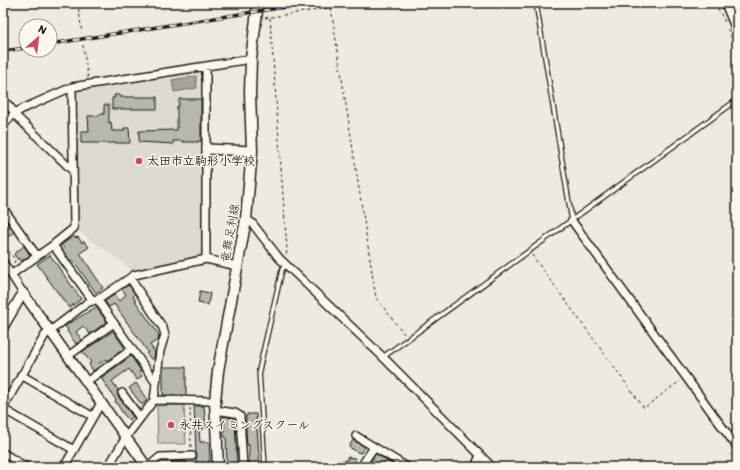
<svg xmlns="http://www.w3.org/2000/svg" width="740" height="470" viewBox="0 0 740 470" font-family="Itim,'Klee One',sans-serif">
	<rect width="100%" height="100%" fill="#eeeadf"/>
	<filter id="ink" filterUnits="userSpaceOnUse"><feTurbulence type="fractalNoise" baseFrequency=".025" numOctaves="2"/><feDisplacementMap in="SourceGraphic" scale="8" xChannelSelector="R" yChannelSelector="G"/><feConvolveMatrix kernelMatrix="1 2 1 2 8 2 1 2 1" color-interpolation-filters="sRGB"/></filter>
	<g filter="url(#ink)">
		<!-- built -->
		<path fill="#dedad1" d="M 201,70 L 203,71 L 204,253 L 201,258 L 135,272 L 76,229 L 74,93 L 77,89 Z"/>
		<!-- green -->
		<path fill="#ceccc2" stroke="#75746f" d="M 184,405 L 186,444 L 158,444 L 157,406 Z"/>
		<!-- water -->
		<path fill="#a6a39d" stroke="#6f6d69" d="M 196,76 L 197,88 L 174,92 L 172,80 Z"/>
		<!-- building -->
		<path fill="#b9b6af" stroke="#1c1c1c" d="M 114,95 L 120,95 L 120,97 L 157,97 L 157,109 L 112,109 L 112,98 L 115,98 Z
			M 179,99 L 201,99 L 201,141 L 198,141 L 198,142 L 183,142 L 183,141 L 173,141 L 174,144 L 139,142 L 139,131 L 177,130 L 177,106 L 179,106 Z
			M 104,105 L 109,105 L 109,123 L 111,122 L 112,131 L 124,131 L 124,128 L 129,128 L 130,143 L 81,143 L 81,131 L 89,131 L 88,116 L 99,116 L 99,114 L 104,114 Z
			M 5,220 L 14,232 L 7,237 L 3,231 L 3,222 Z
			M 74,236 L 76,238 L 78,237 L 82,243 L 84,241 L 85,243 L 86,243 L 89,247 L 80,253 L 103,288 L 96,293 L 73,260 L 71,261 L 62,250 L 64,248 L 61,245 Z
			M 24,246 L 30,255 L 22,261 L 20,258 L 18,260 L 14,254 Z
			M 50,255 L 81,299 L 69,308 L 37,264 Z
			M 129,285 L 135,294 L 133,296 L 136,302 L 159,335 L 158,340 L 150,345 L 155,352 L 154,358 L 152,360 L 146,353 L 148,352 L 114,304 L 109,307 L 105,301 L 114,295 L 119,301 L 126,295 L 122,289 Z
			M 200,291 L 210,293 L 208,305 L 198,303 Z
			M 96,307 L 107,322 L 90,334 L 83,326 L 76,332 L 82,340 L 76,344 L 67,331 L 68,330 L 65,326 Z
			M 113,331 L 125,348 L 107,361 L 106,359 L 97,365 L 99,367 L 93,371 L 89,364 L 91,362 L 82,352 Z
			M 131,356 L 141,371 L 139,372 L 142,376 L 137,380 L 129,369 L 112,381 L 118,390 L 117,391 L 118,396 L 133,417 L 129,420 L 124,415 L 115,401 L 116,400 L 101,378 Z
			M 163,367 L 186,367 L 186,395 L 163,395 Z
			M 136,383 L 147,400 L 142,405 L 129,388 Z
			M 194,406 L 204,406 L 206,427 L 205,429 L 199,429 L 200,442 L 209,442 L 210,461 L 208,461 L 208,464 L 205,464 L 205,467 L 196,467 L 196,459 L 197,456 L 196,453 Z
			M 247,414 L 256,414 L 260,467 L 249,467 L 249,445 L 247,445 L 246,430 L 246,416 L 247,416 Z
			M 224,416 L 235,419 L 237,467 L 227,467 L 226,437 L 224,437 Z
			M 353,440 L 365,447 L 361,453 L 359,452 L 359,453 L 349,447 Z
			M 376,454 L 394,465 L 393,467 L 385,467 L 381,464 L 379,467 L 375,467 L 369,464 Z
			M 347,457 L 355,458 L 354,467 L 339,466 L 340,461 L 347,460 Z
			M 186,461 L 186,467 L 172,467 L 171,462 Z"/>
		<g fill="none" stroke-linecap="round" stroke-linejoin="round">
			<!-- service casing -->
			<g stroke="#1c1c1c" stroke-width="6">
				<path id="service" d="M 536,3 L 572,221
					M 383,357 L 737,100
					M 265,467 L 259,370 L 282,270 L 285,264"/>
			</g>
			<!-- minor casing -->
			<g stroke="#1c1c1c" stroke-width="10">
				<path id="minor" d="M 206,66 L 206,259
					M 3,99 L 15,113
					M 14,114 L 73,171
					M 3,125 L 14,114 L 22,109 L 72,87 L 251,59
					M 3,208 L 37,256
					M 246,219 L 252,223 L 279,258 L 383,357 L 492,467
					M 572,221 L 737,447
					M 53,245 L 93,301
					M 3,262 L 23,293
					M 12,274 L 53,245 L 74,228 L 72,87
					M 97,299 L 156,383
					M 68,356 L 114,323
					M 21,375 L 92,416
					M 86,382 L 132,349
					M 122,393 L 140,418
					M 154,400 L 215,401
					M 3,408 L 45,335 L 87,303 L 102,297 L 134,275 L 206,259 L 237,266
					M 3,409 L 74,450
					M 215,410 L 235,413 L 240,416 L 243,467
					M 356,436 L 407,467
					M 3,453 L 26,467
					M 64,467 L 101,403
					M 108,467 L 126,437 L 154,400 L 160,351 L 165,335 L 163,328 L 130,278
					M 148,467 L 160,457 L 192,456
					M 364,467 L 364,462 L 374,447
					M 475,467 L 480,455"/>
			</g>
			<!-- tertiary casing -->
			<g stroke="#1c1c1c" stroke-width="12">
				<path id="tertiary" d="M 207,149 L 252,151
					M 3,327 L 23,293 L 147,467"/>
			</g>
			<!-- secondary casing -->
			<g stroke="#1c1c1c" stroke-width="13">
				<path id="secondary" d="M 218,467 L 215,401 L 218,371 L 246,219 L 252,151 L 250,93 L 251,59 L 258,3"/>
			</g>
			<!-- trunk casing -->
			<g stroke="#1c1c1c" stroke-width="14">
				<path id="trunk" d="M 727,3 L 737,27"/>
			</g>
			<!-- path -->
			<path stroke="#1c1c1c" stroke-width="1" stroke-dasharray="3 3" stroke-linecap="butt" d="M 78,3 L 82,33
				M 715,3 L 726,24
				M 331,8 L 376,298 L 405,335
				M 265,18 L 361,3
				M 270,18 L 287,250 L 286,256
				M 728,29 L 737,52
				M 83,45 L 88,78
				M 3,248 L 9,251 L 15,260 L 14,263
				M 532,255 L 644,408 L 680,381
				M 190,408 L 191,448"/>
			<!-- service -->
			<use href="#service" stroke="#fbf7ec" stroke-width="3.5"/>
			<!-- minor -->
			<use href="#minor" stroke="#fbf7ec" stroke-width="7"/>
			<!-- tertiary -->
			<use href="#tertiary" stroke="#fbf7ec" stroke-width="9"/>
			<!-- secondary -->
			<use href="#secondary" stroke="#fbf7ec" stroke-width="10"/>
			<!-- trunk -->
			<use href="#trunk" stroke="#fbf7ec" stroke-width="11"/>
			<!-- rail casing -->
			<g stroke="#1c1c1c" stroke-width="3.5">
				<path id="rail" d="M 50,44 L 310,3
					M 3,51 L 26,48"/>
			</g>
			<!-- rail -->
			<use href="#rail" stroke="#fbf7ec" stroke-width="2" stroke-dasharray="6" stroke-linecap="butt"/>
		</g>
	</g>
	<!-- markers -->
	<g fill="#d1495b" stroke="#fbf7ec" stroke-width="1.5">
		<circle cx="139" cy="161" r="4"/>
		<circle cx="171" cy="425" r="4"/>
	</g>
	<g text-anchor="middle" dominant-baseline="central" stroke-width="3" stroke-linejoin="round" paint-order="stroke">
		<!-- poi labels -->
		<g font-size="12" font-weight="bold" fill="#1c1c1c" stroke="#fbf7ec" text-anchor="start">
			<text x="147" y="161">太田市立駒形小学校</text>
			<text x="179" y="425">永井スイミングスクール</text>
		</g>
		<!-- street labels -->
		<g font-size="12" fill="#1c1c1c" stroke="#fbf7ec">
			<text transform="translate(230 233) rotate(-80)">竜舞足利線</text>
		</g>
	</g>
	<!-- margin -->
	<rect width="740" height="470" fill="none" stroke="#fbf7ec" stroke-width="16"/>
	<rect x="8" y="8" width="724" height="454" fill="none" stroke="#1c1c1c" stroke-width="1.5" filter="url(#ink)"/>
	<!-- north arrow -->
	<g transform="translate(38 38) rotate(28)"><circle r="19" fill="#fbf7ec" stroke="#a29f99"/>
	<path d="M0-3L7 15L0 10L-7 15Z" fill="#d1495b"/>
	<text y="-6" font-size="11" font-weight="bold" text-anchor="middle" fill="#1c1c1c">N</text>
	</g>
</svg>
